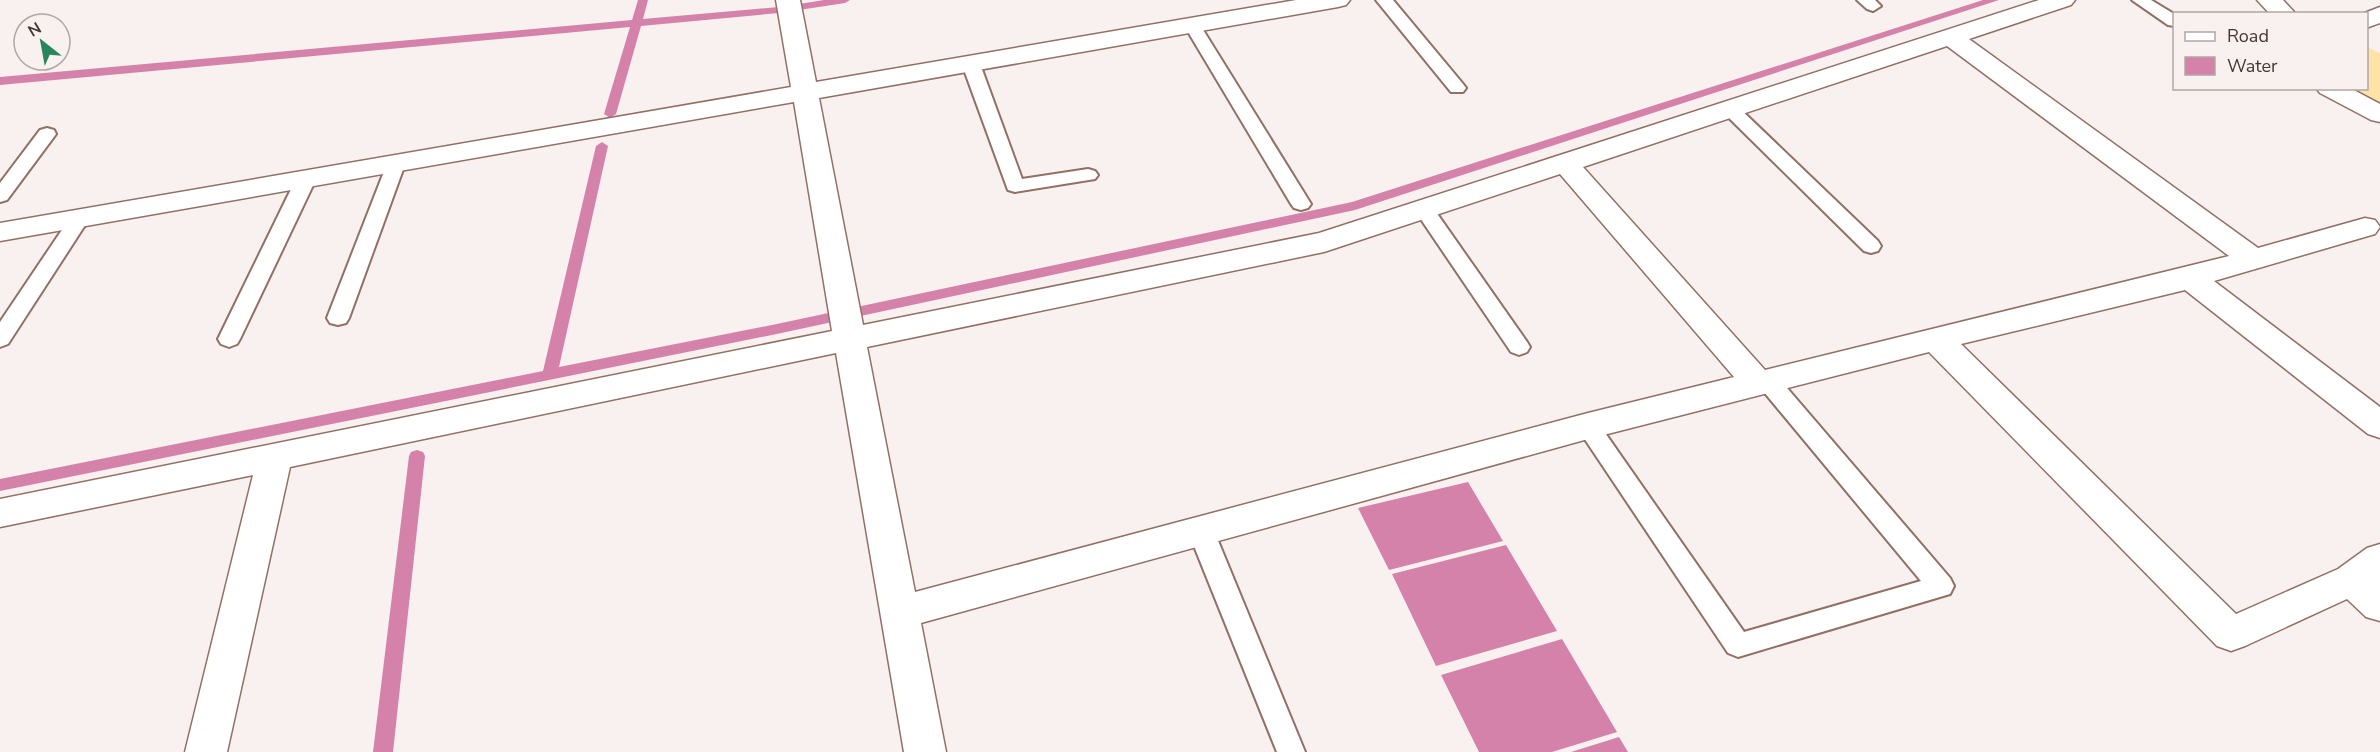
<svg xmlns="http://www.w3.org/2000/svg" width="2380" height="752" viewBox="0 0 2380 752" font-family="'Nunito Sans',sans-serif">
	<rect width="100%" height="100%" fill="#f9f1ef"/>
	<!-- green -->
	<path fill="#fde3a8" d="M 2367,47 L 2380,53 L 2380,109 L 2337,89 L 2366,88 Z"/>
	<!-- water -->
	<path fill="#d582ab" d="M 1468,482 L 1503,541 L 1389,570 L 1358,508 Z
		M 1506,545 L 1557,631 L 1436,666 L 1392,574 Z
		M 1562,639 L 1617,732 L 1552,752 L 1479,752 L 1441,675 Z
		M 1619,737 L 1628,752 L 1571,752 Z"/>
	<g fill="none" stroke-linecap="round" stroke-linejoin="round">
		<!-- stream -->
		<path fill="#d582ab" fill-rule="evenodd" d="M 638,0 L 648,0 L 643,19 L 779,7 L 784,10 L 779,13 L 641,26 L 616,114 L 610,118 L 604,114 L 630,27 L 0,85 L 0,77 L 632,20 Z
			M 824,0 L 850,0 L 845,3 L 799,10 L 794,7 L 799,4 Z
			M 1983,0 L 1999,0 L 1355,210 L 772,335 L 0,491 L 0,479 L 543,371 L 596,146 L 602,142 L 608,146 L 559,367 L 772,325 L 1352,202 Z
			M 417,450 L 423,452 L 425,456 L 393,752 L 373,752 L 409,456 L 411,452 Z"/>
		<!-- lane casing -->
		<g stroke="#917065" stroke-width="4">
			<path id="lane" d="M 1376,0 L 1393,0 L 1463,84 L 1466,88 L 1463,92 L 1451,92 Z
				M 1857,0 L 1875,0 L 1881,6 L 1873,11 L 1867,9 Z
				M 2132,0 L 2151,0 L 2174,14 L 2174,26 L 2168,25 Z
				M 1192,20 L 1200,25 L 1311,204 L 1308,208 L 1301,210 L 1294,208 L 1291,204 L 1184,25 Z
				M 971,59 L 977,60 L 980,64 L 1022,179 L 1088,169 L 1095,171 L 1098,175 L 1095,179 L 1015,192 L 1008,190 L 962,64 L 965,60 Z
				M 1730,104 L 1736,105 L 1878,241 L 1881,246 L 1878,251 L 1871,253 L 1864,251 L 1724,113 L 1721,109 L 1724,105 Z
				M 47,128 L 54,130 L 56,134 L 7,200 L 0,202 L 0,183 L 40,130 Z
				M 396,158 L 403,160 L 405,164 L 349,318 L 346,323 L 338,325 L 330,323 L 327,318 L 387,164 L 389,160 Z
				M 306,173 L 313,175 L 316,179 L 240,339 L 237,344 L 229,347 L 221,344 L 218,339 L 296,179 L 299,175 Z
				M 1424,203 L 1431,205 L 1527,342 L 1530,347 L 1527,352 L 1519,355 L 1511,352 L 1414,209 L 1417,205 Z
				M 79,213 L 86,215 L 89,219 L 8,344 L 0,347 L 0,322 L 72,215 Z
				M 1767,372 L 1775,374 L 1950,578 L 1954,586 L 1950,594 L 1738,657 L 1728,653 L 1576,426 L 1580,420 L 1588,417 L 1596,420 L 1744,632 L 1921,581 L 1759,386 L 1756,380 L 1759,374 Z
				M 1201,521 L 1210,524 L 1214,531 L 1305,752 L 1277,752 L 1188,531 L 1192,524 Z"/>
		</g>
		<!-- street casing -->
		<g stroke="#917065" stroke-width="3">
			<path id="street" d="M 776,0 L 800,0 L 816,82 L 1296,0 L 1350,0 L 1346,5 L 1338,7 L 819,98 L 863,325 L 1319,233 L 2039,0 L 2075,0 L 2071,5 L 1969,39 L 2258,248 L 2365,218 L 2375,220 L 2380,227 L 2375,234 L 2214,281 L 2380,407 L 2380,438 L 2368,434 L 2185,290 L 1961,344 L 2236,614 L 2338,569 L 2367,548 L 2380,544 L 2380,621 L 2366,617 L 2347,599 L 2245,646 L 2231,651 L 2217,646 L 1929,352 L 1588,439 L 921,623 L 946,752 L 904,752 L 836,353 L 290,467 L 227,752 L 185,752 L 253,475 L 0,527 L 0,499 L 832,331 L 794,102 L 0,241 L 0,223 L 791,87 ZM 1947,46 L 2229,256 L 1765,370 L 1583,167 ZM 1560,174 L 1734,377 L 1588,413 L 915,592 L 867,347 L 1324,252 Z
				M 2257,0 L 2283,0 L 2296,14 L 2270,14 Z
				M 2380,7 L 2380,23 L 2366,28 L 2366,14 L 2362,14 Z
				M 2316,88 L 2350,88 L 2380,104 L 2380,122 L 2371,120 L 2320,93 Z"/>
		</g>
		<!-- lane -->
		<use href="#lane" fill="#fff" fill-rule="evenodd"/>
		<!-- street -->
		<use href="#street" fill="#fff" fill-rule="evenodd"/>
	</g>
	<!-- legend -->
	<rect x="2173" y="12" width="195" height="78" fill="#f9f1ef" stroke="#b1a7a3" stroke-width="1.5"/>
	<rect x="2185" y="32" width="30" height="9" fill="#ffffff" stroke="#b1a7a3" stroke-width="1.5"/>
	<text x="2227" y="42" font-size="18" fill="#463732">Road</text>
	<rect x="2185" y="57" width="30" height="18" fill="#d582ab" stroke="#b1a7a3" stroke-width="1.5"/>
	<text x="2227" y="72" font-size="18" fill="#463732">Water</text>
	<!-- north arrow -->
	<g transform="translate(42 42) rotate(329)"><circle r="28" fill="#f9f1ef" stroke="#b1a7a3" stroke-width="1.5"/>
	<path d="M0-4.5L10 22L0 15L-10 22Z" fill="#2a855c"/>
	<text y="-9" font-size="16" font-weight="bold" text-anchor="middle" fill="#463732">N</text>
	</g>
</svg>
